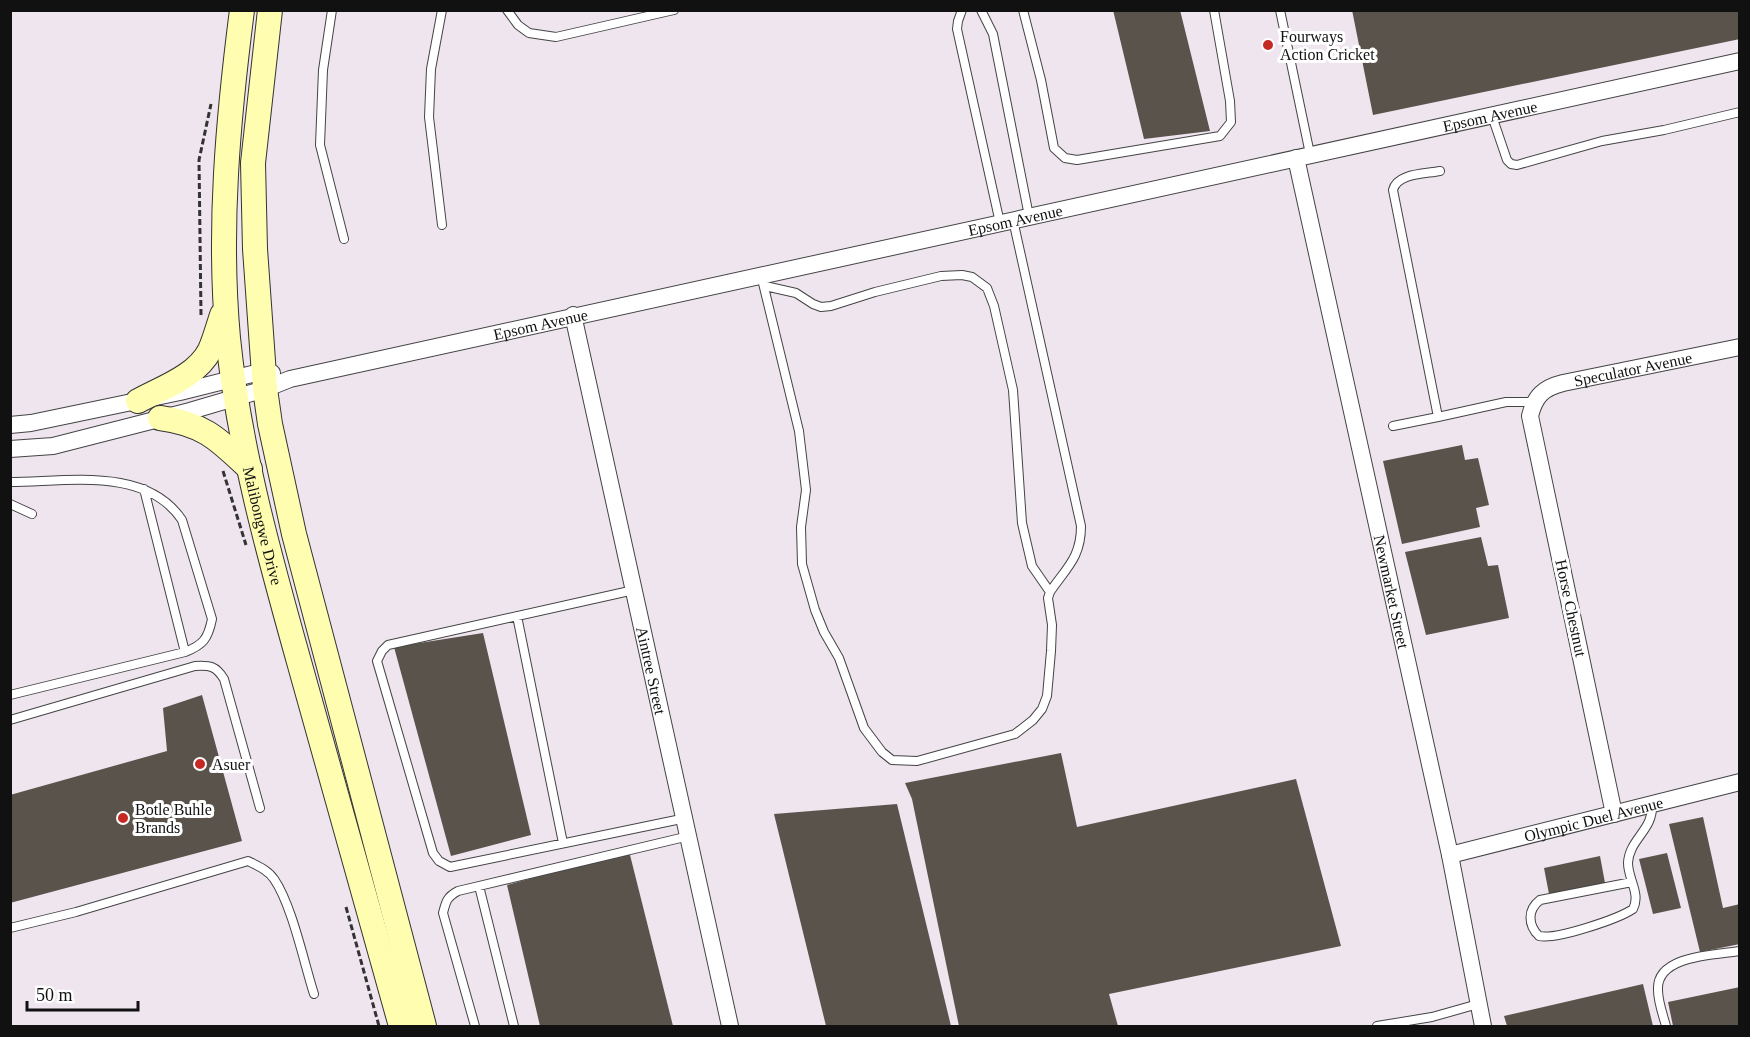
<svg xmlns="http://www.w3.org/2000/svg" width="1750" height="1037" viewBox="0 0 1750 1037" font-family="'Times New Roman',serif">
	<rect width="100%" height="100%" fill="#fffef4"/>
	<!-- industrial -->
	<path fill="#efe5ef" d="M 11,11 L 1739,11 L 1739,1026 L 11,1026 Z"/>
	<!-- building -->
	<path fill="#5a534c" d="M 1113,10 L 1180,10 L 1210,131 L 1144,139 Z
		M 1352,10 L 1740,10 L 1740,39 L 1373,115 Z
		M 1462,445 L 1465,460 L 1478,458 L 1489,505 L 1476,508 L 1480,527 L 1402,544 L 1383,461 Z
		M 1481,537 L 1488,566 L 1498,565 L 1509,618 L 1426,635 L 1405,552 Z
		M 483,633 L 531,835 L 451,856 L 394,647 Z
		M 202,695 L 242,841 L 10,903 L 10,795 L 167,751 L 163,708 Z
		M 1061,753 L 1077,827 L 1296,779 L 1341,946 L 1109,994 L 1118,1026 L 959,1026 L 912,799 L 905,783 Z
		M 897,804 L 951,1026 L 826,1026 L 774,814 Z
		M 1703,817 L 1723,908 L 1740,904 L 1740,944 L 1700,952 L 1669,824 Z
		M 629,851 L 673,1026 L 540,1026 L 507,885 Z
		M 1667,853 L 1681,908 L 1653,914 L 1639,859 Z
		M 1600,856 L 1605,883 L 1549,894 L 1544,868 Z
		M 1643,984 L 1653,1026 L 1598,1026 L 1597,1025 L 1589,1026 L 1507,1026 L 1504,1016 Z
		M 1740,987 L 1740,1026 L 1673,1026 L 1668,1002 Z"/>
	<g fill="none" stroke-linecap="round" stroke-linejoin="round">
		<!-- lane casing -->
		<g stroke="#444" stroke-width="10">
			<path id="lane" d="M 332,10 L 323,70 L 320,145 L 344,239
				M 442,10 L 431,69 L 429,117 L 442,225
				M 507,10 L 518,25 L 529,33 L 556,37 L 674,10
				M 962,10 L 958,21 L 957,29 L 1000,223
				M 981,10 L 993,34 L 1029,216
				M 1023,10 L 1041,80 L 1054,148 L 1065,158 L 1077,160 L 1220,136 L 1231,122 L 1230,101 L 1214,10
				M 1280,10 L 1310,154
				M 1492,116 L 1507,160 L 1511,164 L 1517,165 L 1602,141 L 1664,130 L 1740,112
				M 1440,171 C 1425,174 1397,173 1393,190 L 1438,417 L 1506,402 L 1534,402
				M 761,275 L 799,431 L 806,490 L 801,527 L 802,564 L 815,610 L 824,632 L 839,658 L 864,728 L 882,752 L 892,760 L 917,761 L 1015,734 L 1033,720 L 1042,709 L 1047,696 L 1051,651 L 1052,625 L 1048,598 L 1050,592 C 1066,568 1081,558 1081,526 L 1013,220
				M 765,286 L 796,293 L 813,304 L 821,307 L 831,306 L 875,292 L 941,276 L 962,275 L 972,277 L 987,288 L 994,306 L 1013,390 L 1022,523 L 1032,566 L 1050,592
				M 1393,426 L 1438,417
				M 10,482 C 66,482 146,466 182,520 L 212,619 C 208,639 203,645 185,652 L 10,695
				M 144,489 L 185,652
				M 10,504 L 32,514
				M 634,590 L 388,645 L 382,651 L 377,661 L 433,853 L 439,861 L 450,867 L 686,818
				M 517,616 L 563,843
				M 10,720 L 195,666 C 210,665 216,666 224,679 L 260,808
				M 1632,882 L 1540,900 C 1527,910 1528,925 1539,936 C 1556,940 1618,919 1633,909 C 1641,894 1628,879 1628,863 C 1629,839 1654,830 1652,804
				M 479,886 L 514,1026
				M 10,928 L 76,912 L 248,861 C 258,866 268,870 274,879 C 292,905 304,963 314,994
				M 475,1026 L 443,913 C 446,901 447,897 458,891 L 689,836
				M 1377,1026 L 1432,1017 L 1478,1004
				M 1666,1026 C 1663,1015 1658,1002 1658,990 C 1656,955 1715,955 1740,951"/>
		</g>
		<!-- street casing -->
		<g stroke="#444" stroke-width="18">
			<g id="street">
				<path id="s1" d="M 1296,158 L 1450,855 L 1483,1026"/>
				<path id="s2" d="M 573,315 L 730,1026"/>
				<path d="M 10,425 L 31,423 L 180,392 L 264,371 L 272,373"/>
				<path id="s3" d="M 10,449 L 53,446 L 190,411 L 265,389 L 290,379 L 1740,61"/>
				<path id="s4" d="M 1614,814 L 1530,416 C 1535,396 1543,388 1563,383 L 1740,347"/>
				<path id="s5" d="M 1450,855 L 1740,782"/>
			</g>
		</g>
		<!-- secondary casing -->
		<g stroke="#333" stroke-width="26">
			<g id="secondary">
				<path id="s6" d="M 242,10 C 228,119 218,229 228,338 C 239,449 271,562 301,669 C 334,788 368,907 401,1026"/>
				<path d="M 270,10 L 253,163 L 255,249 L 265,389 L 270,424 L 294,534 L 424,1026"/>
				<path d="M 138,401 C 162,388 197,376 210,350 C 215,339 218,327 222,315"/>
				<path d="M 160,418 C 205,424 219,440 250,469"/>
			</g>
		</g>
		<!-- path -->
		<path stroke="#333" stroke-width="3" stroke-dasharray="6 3" stroke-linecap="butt" d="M 201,315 L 199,160 L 211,104
			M 223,471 L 246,545
			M 346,907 L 379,1026"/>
		<!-- lane -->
		<use href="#lane" stroke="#fff" stroke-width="8"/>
		<!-- street -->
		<use href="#street" stroke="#fff" stroke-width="16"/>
		<!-- secondary -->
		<use href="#secondary" stroke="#fffdaf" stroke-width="24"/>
	</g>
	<!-- markers -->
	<g fill="#c62923" stroke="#fff" stroke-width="2">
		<circle cx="1268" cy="45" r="6"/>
		<circle cx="200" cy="764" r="6"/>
		<circle cx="123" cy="818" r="6"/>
	</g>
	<g text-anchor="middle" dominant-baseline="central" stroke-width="6" stroke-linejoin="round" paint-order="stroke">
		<!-- poi labels -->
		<g font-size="16" fill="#111" stroke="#fff" text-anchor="start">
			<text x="1280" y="36">Fourways<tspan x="1280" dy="18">Action Cricket</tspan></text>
			<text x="212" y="764">Asuer</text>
			<text x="135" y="809">Botle Buhle<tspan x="135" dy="18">Brands</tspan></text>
		</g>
		<!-- street labels -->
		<g font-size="16" fill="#111" stroke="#fff">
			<text stroke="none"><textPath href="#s3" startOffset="1518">Epsom Avenue</textPath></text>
			<text stroke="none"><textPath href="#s3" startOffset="1032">Epsom Avenue</textPath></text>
			<text stroke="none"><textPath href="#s3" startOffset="546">Epsom Avenue</textPath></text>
			<text stroke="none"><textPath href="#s4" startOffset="528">Speculator Avenue</textPath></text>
			<text stroke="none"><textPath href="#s6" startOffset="520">Malibongwe Drive</textPath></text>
			<text stroke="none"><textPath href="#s1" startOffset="444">Newmarket Street</textPath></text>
			<text transform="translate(1571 608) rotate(78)">Horse Chestnut</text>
			<text stroke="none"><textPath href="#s2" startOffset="364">Aintree Street</textPath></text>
			<text stroke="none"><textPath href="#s5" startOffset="148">Olympic Duel Avenue</textPath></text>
		</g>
	</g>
	<!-- border -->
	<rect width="1750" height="1037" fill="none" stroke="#111111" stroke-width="24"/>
	<!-- scale -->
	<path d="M27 1001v9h111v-9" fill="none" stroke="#111111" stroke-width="3"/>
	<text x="36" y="1001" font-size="18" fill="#111111" stroke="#ffffff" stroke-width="4.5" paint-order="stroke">50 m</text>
</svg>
